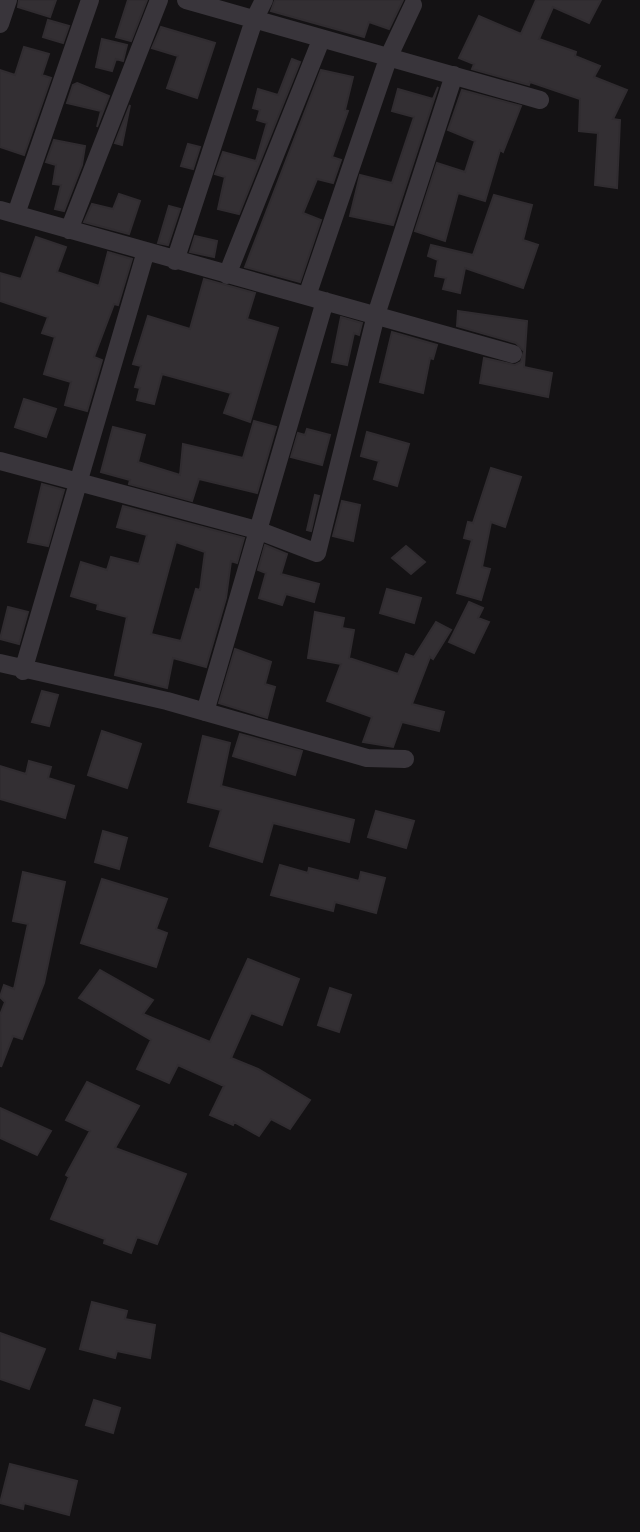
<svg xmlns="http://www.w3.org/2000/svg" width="640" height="1532" viewBox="0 0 640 1532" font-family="'Public Sans',sans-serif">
	<rect width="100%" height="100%" fill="#141214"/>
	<!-- building -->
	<path fill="#332f33" stroke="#302c30" stroke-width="2" fill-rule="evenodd" d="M 19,0 L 56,0 L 50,17 L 18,7 Z
		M 128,0 L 147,0 L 131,41 L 116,37 Z
		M 275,0 L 403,0 L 389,29 L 369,22 L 364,37 L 271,11 Z
		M 536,0 L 601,0 L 589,23 L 553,7 L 539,39 L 576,52 L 575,56 L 600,66 L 594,77 L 627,90 L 613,119 L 620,120 L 617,188 L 595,185 L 598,133 L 579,131 L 580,99 L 530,82 L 529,85 L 472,69 L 474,64 L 459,58 L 479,16 L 521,34 Z
		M 48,20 L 69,26 L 63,43 L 43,37 Z
		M 161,27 L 215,43 L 197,98 L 167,88 L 178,56 L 152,48 Z
		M 102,39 L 127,45 L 123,61 L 116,59 L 112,71 L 96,67 Z
		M 24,47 L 49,54 L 42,75 L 51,78 L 24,155 L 0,147 L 0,70 L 15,75 Z
		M 292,59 L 300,62 L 239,214 L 218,209 L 225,177 L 215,174 L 223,152 L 256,161 L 267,123 L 257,120 L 260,110 L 253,108 L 258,89 L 278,95 Z
		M 321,70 L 353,77 L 345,110 L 348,111 L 332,157 L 341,160 L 333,183 L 317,179 L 303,213 L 321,220 L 300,282 L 245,267 Z
		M 77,83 L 109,96 L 97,127 L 101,111 L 67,103 L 73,85 Z
		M 438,87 L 393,225 L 350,216 L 360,175 L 392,183 L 414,117 L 392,111 L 398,89 L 433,99 Z
		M 462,90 L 521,106 L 503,152 L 500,150 L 485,201 L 458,193 L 445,241 L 415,231 L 437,163 L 465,172 L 475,141 L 448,130 Z
		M 130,105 L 122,145 L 115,143 Z
		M 54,140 L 85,146 L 82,165 L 64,211 L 55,209 L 61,185 L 53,184 L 56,165 L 46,162 Z
		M 188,144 L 200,147 L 193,169 L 181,166 Z
		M 119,194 L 140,201 L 129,234 L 84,222 L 92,204 L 113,209 Z
		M 494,195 L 532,205 L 523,240 L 538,245 L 523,288 L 465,268 L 460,293 L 443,289 L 446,278 L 435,276 L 438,260 L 428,256 L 431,245 L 473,255 Z
		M 169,206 L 180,209 L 168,245 L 158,243 Z
		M 195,236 L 217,241 L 214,257 L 190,252 Z
		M 36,237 L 66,247 L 57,272 L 99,286 L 108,252 L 132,259 L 118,305 L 114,304 L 94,357 L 102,360 L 87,411 L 65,405 L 71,382 L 44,374 L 55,337 L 42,333 L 48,317 L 0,301 L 0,273 L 21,279 Z
		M 204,279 L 255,293 L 247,319 L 278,328 L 250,422 L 224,413 L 231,393 L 162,374 L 154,404 L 137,400 L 140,388 L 135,387 L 141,366 L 133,364 L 148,316 L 190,329 Z
		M 458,311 L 527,321 L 524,367 L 552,373 L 548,397 L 480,383 L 484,358 L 515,365 L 521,362 L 524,351 L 516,343 L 457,326 Z
		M 341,317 L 362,323 L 359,335 L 354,333 L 347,365 L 332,362 Z
		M 392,332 L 437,345 L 433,359 L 430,358 L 423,393 L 380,382 Z
		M 24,399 L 56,409 L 46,437 L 15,427 Z
		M 254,421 L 276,427 L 257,493 L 199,479 L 192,501 L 129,484 L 130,480 L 101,472 L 113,427 L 145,435 L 138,462 L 180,475 L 183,444 L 243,458 Z
		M 307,429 L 330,435 L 322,465 L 291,457 L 298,433 L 305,435 Z
		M 367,432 L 409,444 L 397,486 L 374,479 L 379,461 L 361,456 Z
		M 491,468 L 521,477 L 505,527 L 491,522 L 482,567 L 490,569 L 481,600 L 457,593 L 472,540 L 464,538 L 468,522 L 473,523 Z
		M 42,484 L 64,490 L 48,546 L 28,542 Z
		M 315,495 L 319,496 L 311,531 L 307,530 Z
		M 342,501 L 360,505 L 353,541 L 333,536 Z
		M 123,506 L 244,538 L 237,563 L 231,561 L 226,598 L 206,667 L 173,658 L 167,688 L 115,675 L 127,617 L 97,609 L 98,604 L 71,596 L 81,562 L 107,570 L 111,557 L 139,564 L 147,535 L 117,527 ZM 176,542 L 205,552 L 200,590 L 196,589 L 181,641 L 151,634 Z
		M 265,545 L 287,554 L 281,574 L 319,584 L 314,602 L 286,594 L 282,605 L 259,598 L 266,573 L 258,570 Z
		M 406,546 L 425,562 L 411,574 L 392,558 Z
		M 387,589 L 421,598 L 414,623 L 380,613 Z
		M 469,602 L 483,608 L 478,618 L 489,622 L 474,653 L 449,642 Z
		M 8,607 L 28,612 L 19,644 L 0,639 Z
		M 315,612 L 344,618 L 342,628 L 354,630 L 349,658 L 398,674 L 406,654 L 414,657 L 436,622 L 451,630 L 433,659 L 430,657 L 412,704 L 444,712 L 439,731 L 402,722 L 393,747 L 363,742 L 372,717 L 327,701 L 341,664 L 308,658 Z
		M 235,649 L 271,662 L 265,684 L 275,687 L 267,718 L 219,703 Z
		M 42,691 L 58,695 L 49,726 L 32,722 Z
		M 102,731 L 141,744 L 127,788 L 88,775 Z
		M 240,734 L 302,751 L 295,775 L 233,756 Z
		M 203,736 L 230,743 L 221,786 L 354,820 L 349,842 L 273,823 L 262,862 L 210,846 L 221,810 L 188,802 Z
		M 29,761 L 51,767 L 48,778 L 74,786 L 65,818 L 0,799 L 0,766 L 26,774 Z
		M 376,811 L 414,821 L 406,848 L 368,837 Z
		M 103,831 L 127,838 L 119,869 L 95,862 Z
		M 280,865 L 308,873 L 309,868 L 359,881 L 361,872 L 385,878 L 376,913 L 335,902 L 333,911 L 271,895 Z
		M 23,872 L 65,882 L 44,983 L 22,1039 L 13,1036 L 1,1067 L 0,1015 L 5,1002 L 0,997 L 4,985 L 14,989 L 28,924 L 13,921 Z
		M 102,879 L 167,899 L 156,929 L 167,933 L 156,967 L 81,943 Z
		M 248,959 L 299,979 L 282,1025 L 251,1013 L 231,1058 L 258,1069 L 310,1100 L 290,1129 L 271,1119 L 259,1136 L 234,1122 L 233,1125 L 210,1115 L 224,1086 L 178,1065 L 169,1083 L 137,1069 L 151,1040 L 79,998 L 100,970 L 153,1000 L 143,1014 L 210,1042 Z
		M 330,988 L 351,995 L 339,1032 L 318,1025 Z
		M 87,1082 L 139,1106 L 115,1148 L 186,1174 L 157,1244 L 137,1237 L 131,1253 L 104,1243 L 105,1239 L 51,1219 L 69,1177 L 66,1175 L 90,1131 L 66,1120 Z
		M 0,1108 L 51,1131 L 37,1155 L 0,1138 Z
		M 92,1302 L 127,1311 L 125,1319 L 155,1325 L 150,1358 L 117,1351 L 115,1358 L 80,1349 Z
		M 0,1333 L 45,1349 L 29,1389 L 0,1379 Z
		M 94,1400 L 120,1408 L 113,1433 L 86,1425 Z
		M 10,1464 L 77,1481 L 69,1515 L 24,1503 L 23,1509 L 0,1503 Z"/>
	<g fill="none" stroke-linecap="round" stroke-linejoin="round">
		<!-- street -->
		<path stroke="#39353b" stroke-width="18" d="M 186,0 L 540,100
			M 0,24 L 8,0
			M 0,210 L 513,354
			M 16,214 L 90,0
			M 69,230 L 159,0
			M 175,261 L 254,20 L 264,0
			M 227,275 L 321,40
			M 307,296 L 389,56 L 413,5
			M 0,461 L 257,530 L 317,553 L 376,315 L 454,75
			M 0,663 L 167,701 L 367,758 L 405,759
			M 23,671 L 146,251
			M 205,712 L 325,301"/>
	</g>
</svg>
